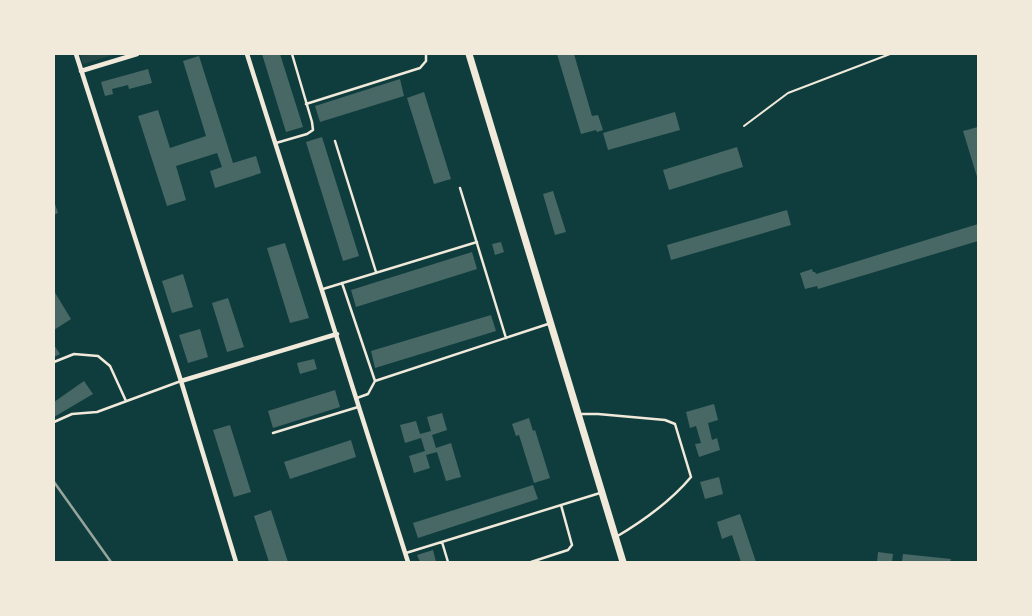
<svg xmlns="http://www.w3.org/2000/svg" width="1032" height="616" viewBox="0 0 1032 616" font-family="'IBM Plex Sans',sans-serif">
	<rect width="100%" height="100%" fill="#0f3d3e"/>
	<!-- green -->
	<path fill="#244646" d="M 80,54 L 116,54 L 83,64 Z"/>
	<!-- building -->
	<path fill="#486865" d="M 262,54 L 280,54 L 303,127 L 286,132 Z
		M 557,54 L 574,54 L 592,116 L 598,115 L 603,130 L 597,132 L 596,130 L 581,134 Z
		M 199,56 L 233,163 L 256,156 L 261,173 L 215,188 L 210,171 L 222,167 L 217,153 L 176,166 L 186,200 L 167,206 L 138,116 L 158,110 L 170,148 L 206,136 L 183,61 Z
		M 148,69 L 152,83 L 129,89 L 128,85 L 112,89 L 113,94 L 105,96 L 101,82 Z
		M 400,79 L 404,96 L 320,122 L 315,106 Z
		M 424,92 L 451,179 L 434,184 L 407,98 Z
		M 675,112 L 680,130 L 608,150 L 603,133 Z
		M 978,127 L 978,180 L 963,131 Z
		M 322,137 L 359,256 L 343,261 L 306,142 Z
		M 737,147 L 743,167 L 669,190 L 663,170 Z
		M 553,191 L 566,232 L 555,235 L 543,194 Z
		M 54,201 L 58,213 L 54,215 Z
		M 787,210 L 791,225 L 671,260 L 667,245 Z
		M 978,224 L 978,241 L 818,289 L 817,286 L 805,289 L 800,273 L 812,269 L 813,272 L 815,272 L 816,274 Z
		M 501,242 L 504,252 L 495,255 L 492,244 Z
		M 285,243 L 309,318 L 290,323 L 267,248 Z
		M 472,252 L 477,269 L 356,307 L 351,290 Z
		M 183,274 L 193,307 L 172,313 L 162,281 Z
		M 54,291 L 71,319 L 54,330 Z
		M 228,298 L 244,347 L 227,352 L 212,303 Z
		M 491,315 L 496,331 L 375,368 L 371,351 Z
		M 200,329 L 208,357 L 188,363 L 179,335 Z
		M 54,345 L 60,354 L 54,357 Z
		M 314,359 L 317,369 L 300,374 L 297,363 Z
		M 84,381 L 93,394 L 54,417 L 54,402 Z
		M 335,390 L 340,407 L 273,428 L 268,411 Z
		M 714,404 L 718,420 L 708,423 L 712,440 L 717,438 L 720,450 L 699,457 L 695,444 L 701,443 L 696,426 L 690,428 L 686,412 Z
		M 442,413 L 447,430 L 432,435 L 436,448 L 451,443 L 461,477 L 446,481 L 437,452 L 426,455 L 430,468 L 414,473 L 409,456 L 425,451 L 421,438 L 405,443 L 400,425 L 416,421 L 420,434 L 431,431 L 427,417 Z
		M 529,418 L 533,431 L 535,430 L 550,478 L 534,483 L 519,435 L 516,436 L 512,424 Z
		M 230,425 L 251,492 L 234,497 L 213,430 Z
		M 351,440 L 356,457 L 290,479 L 284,462 Z
		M 719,477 L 723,494 L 705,499 L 700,482 Z
		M 533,485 L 538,499 L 418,538 L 413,523 Z
		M 271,510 L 288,562 L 269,562 L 254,516 Z
		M 740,514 L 756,562 L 741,562 L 732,535 L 722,539 L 717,522 Z
		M 433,550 L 436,562 L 420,562 L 417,555 Z
		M 878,552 L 893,554 L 892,562 L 877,562 Z
		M 903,554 L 951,559 L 950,562 L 902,562 Z"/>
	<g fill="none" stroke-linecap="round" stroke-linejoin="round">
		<!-- path -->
		<path stroke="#f1e9da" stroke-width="2" d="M 744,126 L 788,93 L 890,54"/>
		<!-- service -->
		<path stroke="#f1e9da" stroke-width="2.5" d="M 306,104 L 420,68 L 426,61 L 426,54
			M 335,141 L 376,272
			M 276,143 L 307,134 L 313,130 L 312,122 L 292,54
			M 460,188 L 506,338
			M 342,283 L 375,381 L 368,394 L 357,398
			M 323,289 L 477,242
			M 54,362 L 74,354 L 98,356 L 110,366 L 126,401
			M 375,381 L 548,324
			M 579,414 L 598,414 L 665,420 L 675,424 L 691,477 C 671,501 643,521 616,537
			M 54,422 L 72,414 L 97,412 L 181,381
			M 273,433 L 358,407
			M 442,542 L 448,562
			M 406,553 L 600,493
			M 531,562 L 568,550 L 572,545 L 561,505"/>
		<!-- minor -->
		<path stroke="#f1e9da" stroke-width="4.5" d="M 76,54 L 181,381 L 236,562
			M 247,54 L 408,562
			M 81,71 L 137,54
			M 181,381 L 337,334"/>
		<!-- primary -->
		<path stroke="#f1e9da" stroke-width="7" d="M 469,54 L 623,562"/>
		<!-- rail -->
		<path stroke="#97a49c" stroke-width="2.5" d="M 54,482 L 111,562"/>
	</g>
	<!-- border -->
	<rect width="1032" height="616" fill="none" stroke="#f1e9da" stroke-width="110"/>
</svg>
